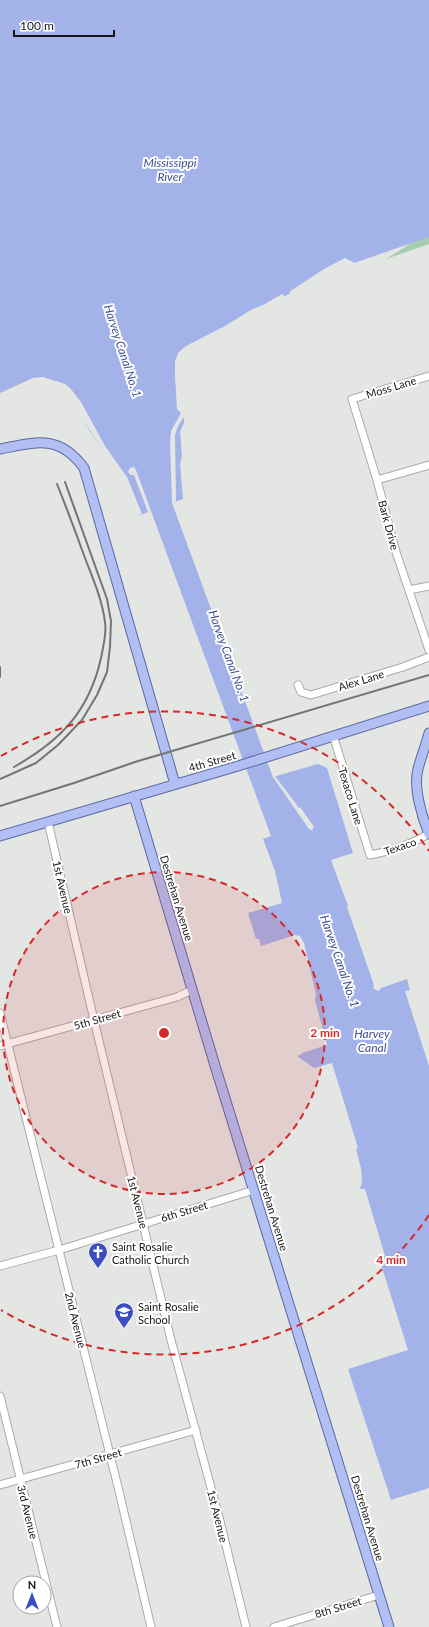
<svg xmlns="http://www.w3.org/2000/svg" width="429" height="1627" viewBox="0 0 429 1627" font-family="Lato,sans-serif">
	<rect width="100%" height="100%" fill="#e4e6e4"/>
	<!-- green -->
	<path fill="#a8ccaf" d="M 429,237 L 429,244 L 386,259 L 413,242 Z"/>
	<!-- water -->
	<path fill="#a3b3ea" d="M 0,0 L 429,0 L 429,237 L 337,269 L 193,344 L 179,357 L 181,413 L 187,419 L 185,433 L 186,498 L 172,503 L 273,777 L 318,764 L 327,768 L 353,853 L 331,860 L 348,906 L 347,907 L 374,985 L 373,988 L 378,991 L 381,988 L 407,979 L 410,990 L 405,991 L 429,1066 L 429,1488 L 391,1500 L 348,1369 L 408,1350 L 379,1258 L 385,1256 L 365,1189 L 360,1189 C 365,1176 359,1162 356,1149 L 358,1148 L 332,1063 L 314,1068 L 297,1056 L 302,1054 L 302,1053 L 327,1045 L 315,1000 L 316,994 L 304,943 L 300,936 L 295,935 L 261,946 L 259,939 L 256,939 L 248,913 L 282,903 L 275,871 L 263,839 L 271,836 L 151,511 L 138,516 L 123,479 L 61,389 L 30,384 L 0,397 Z"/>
	<!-- pier -->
	<path fill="#e4e6e4" d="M 345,258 L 355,263 L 293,295 L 289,292 L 324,269 Z
		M 282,294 L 286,298 L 239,326 L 216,337 L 194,345 L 181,358 L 181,378 L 183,412 L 189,419 L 187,433 L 186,498 L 183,499 L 180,464 L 182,456 L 180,432 L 184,423 L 184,417 L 178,426 L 175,435 L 176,501 L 172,503 L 170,442 L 171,431 L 181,413 L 177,409 L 175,376 L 175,362 L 178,353 L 186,346 L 225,326 L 251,310 L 265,304 Z
		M 43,377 L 65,384 L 70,388 L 81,402 L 105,446 L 127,477 L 142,514 L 137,516 L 122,480 L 92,433 L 60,390 L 30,386 L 0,399 L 0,393 L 33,378 Z
		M 134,467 L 136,470 L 151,511 L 148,512 L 134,475 L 131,475 L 128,472 L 130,468 Z
		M 255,720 L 257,720 L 263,739 L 261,739 L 275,776 L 299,808 L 300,807 L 314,827 L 312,829 L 314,831 L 309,829 L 273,777 L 253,721 L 255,721 L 257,728 Z"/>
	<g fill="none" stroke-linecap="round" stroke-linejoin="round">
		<!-- minor casing -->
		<g stroke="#a9aca9" stroke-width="9">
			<path id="minor" d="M 429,376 L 352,399 L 377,480 L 396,552 L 429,650
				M 377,480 L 429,465
				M 409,590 L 429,586
				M 298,685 L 301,692 L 311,695 L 403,667 L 429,657
				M 333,735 L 370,855 C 390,851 412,845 429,833
				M 48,822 L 94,1020 L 171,1340 L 220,1521 L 246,1627
				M 0,1013 L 118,1487 L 151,1627
				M 0,1046 L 177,997 L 192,990
				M 0,1266 L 59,1250 L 254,1190
				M 0,1396 L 57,1627
				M 0,1485 L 196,1430
				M 274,1627 L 379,1595"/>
		</g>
		<!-- major casing -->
		<g stroke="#5a69a1" stroke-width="11">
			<path id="major" d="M 0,449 C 37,442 59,434 84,468 L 175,784
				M 429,733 C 426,745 421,757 418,769 C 413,787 422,817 429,834
				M 134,796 L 216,1069 L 389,1627
				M 0,836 L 238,766 L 429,706"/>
		</g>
		<!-- minor -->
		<use href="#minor" stroke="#fff" stroke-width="7"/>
		<!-- major -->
		<use href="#major" stroke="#b2bff4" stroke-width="9"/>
		<!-- rail -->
		<path stroke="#737473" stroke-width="2" d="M 0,667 L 0,677
			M 14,767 C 60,741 89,712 101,658 C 103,647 107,633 105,622 C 102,599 93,579 85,558 C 76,533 67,509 57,484
			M 0,779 L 36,763 L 58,745 L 82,720 L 97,695 L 107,672 L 110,647 L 111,621 L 107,599 L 65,482
			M 0,806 L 74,783 L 135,762 L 429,675"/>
	</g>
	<!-- distance rings -->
	<circle cx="164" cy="1033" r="161" fill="#d62828" fill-opacity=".12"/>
	<g fill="none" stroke="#d62828" stroke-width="2" stroke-dasharray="7 5">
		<circle cx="164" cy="1033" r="161"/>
		<path d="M429 1215A321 321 0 0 1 1 1310M1 756A321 321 0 0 1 429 851"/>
	</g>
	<!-- icons -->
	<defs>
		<g id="church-pin" transform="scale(1)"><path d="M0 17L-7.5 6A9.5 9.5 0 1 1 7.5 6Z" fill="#3d4dc1" stroke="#fff"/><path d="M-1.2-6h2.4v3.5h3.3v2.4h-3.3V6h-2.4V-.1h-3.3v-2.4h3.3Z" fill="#fff"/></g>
		<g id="school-pin" transform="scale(1)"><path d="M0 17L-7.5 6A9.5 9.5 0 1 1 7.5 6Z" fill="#3d4dc1" stroke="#fff"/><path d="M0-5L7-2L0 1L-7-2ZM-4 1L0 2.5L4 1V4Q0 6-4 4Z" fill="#fff"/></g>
	</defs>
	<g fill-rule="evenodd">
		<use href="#church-pin" x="98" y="1252"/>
		<use href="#school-pin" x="124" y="1312"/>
	</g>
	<g text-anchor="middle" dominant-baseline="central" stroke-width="4" stroke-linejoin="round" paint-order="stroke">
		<!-- street labels -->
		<g font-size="11" fill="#151615" stroke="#fff">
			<text transform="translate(391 387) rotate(-17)">Moss Lane</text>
			<text transform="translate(389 525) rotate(75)">Bark Drive</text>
			<text transform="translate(361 680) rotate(-17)">Alex Lane</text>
			<text transform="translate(212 761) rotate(-16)">4th Street</text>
			<text transform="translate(351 796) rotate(73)">Texaco Lane</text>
			<text transform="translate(400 846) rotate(-19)">Texaco</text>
			<text transform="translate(63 887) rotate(77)">1st Avenue</text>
			<text transform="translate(177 898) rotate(73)">Destrehan Avenue</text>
			<text transform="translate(97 1019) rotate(-16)">5th Street</text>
			<text transform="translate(138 1202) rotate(76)">1st Avenue</text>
			<text transform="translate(272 1208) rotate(73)">Destrehan Avenue</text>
			<text transform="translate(184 1211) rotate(-17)">6th Street</text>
			<text transform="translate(76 1320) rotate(76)">2nd Avenue</text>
			<text transform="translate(98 1458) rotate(-16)">7th Street</text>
			<text transform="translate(28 1512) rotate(76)">3rd Avenue</text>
			<text transform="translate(218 1516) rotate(76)">1st Avenue</text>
			<text transform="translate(368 1518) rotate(73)">Destrehan Avenue</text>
			<text transform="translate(338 1607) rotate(-17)">8th Street</text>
		</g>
		<!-- poi labels -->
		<g font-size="11" fill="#151615" stroke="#fff" text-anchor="start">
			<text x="112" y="1246">Saint Rosalie<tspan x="112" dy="13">Catholic Church</tspan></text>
			<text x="138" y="1306">Saint Rosalie<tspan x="138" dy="13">School</tspan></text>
		</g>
		<!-- water labels -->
		<g font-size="12" font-style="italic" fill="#404f92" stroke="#fff">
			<text x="170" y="162">Mississippi<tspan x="170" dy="14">River</tspan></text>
			<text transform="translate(123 351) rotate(72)">Harvey Canal No. 1</text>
			<text transform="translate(229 656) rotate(70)">Harvey Canal No. 1</text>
			<text transform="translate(340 961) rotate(71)">Harvey Canal No. 1</text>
			<text x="372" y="1033">Harvey<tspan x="372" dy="14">Canal</tspan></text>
		</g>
	</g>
	<circle cx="164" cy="1033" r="6" fill="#d62828" stroke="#fff" stroke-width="2"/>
	<g font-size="12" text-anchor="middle" font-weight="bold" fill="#d62828" stroke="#fff" stroke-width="4" stroke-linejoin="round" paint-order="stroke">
		<text x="325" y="1037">2 min</text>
		<text x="391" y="1264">4 min</text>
	</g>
	<!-- north arrow -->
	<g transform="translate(32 1595)"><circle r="19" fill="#ffffff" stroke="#a1a2a1"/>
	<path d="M0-3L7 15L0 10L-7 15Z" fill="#3d4dc1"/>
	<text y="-6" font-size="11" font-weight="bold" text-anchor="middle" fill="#151615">N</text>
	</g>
	<!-- scale -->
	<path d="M14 30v6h100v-6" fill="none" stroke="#151615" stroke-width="2"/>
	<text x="20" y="30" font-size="12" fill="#151615" stroke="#ffffff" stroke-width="3" paint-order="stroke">100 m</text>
</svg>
